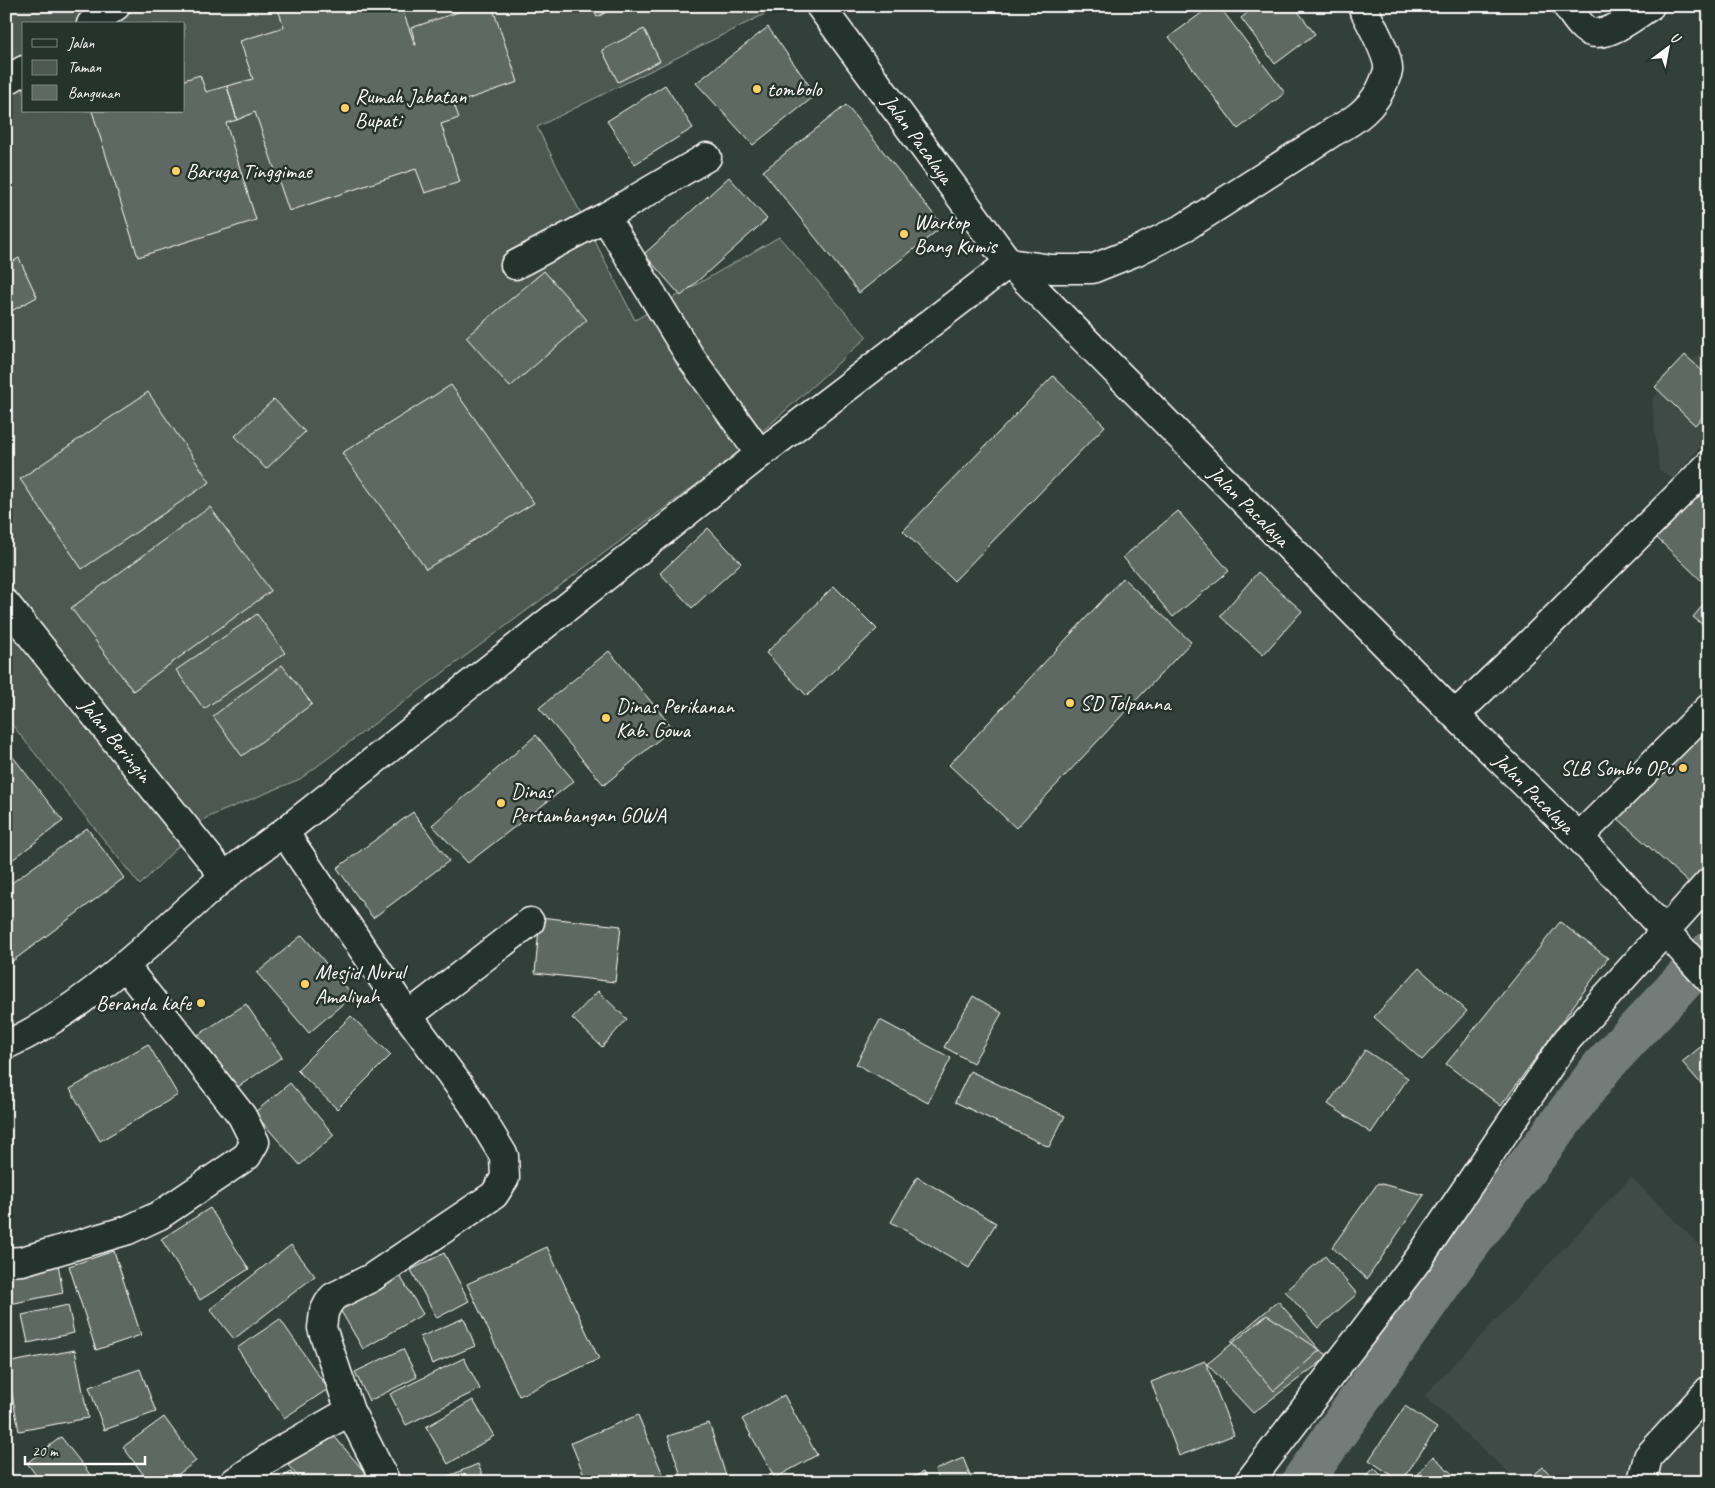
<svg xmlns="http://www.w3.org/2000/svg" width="1715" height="1488" viewBox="0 0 1715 1488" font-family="Caveat,sans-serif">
	<rect width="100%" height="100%" fill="#333f3a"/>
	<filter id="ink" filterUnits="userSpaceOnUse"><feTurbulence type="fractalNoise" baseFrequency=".02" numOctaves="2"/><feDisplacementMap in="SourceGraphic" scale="10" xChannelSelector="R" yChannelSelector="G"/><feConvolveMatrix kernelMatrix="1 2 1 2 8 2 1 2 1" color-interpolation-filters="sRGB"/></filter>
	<g filter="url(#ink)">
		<!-- built -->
		<path fill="#404c47" d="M 1709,345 L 1709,437 L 1673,478 L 1659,470 L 1652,399 Z
			M 1631,1177 L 1709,1255 L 1709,1482 L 1519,1482 L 1424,1396 Z"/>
		<!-- green -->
		<path fill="#4d5853" stroke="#a6aca9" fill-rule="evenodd" d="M 6,6 L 781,6 L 537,127 L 635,320 L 779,237 L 867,337 L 736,455 L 300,779 L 206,818 L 140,885 L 6,717 ZM 24,24 L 184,24 L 184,111 L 24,111 Z"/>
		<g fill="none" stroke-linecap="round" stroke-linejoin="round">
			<!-- canal -->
			<path stroke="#737b78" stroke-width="42" d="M 1302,1482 L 1452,1267 L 1602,1067 L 1709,953"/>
		</g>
		<!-- building -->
		<path fill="#5f6964" stroke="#fff" d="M 277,6 L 317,6 L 318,9 L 325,6 L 360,6 L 362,12 L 379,6 L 401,6 L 415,45 L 416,45 L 411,28 L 476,6 L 492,6 L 518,82 L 454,104 L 459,118 L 441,124 L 460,182 L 425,193 L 416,169 L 289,211 L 255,112 L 237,120 L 227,86 L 253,79 L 240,41 L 284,27 Z
			M 591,6 L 618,6 L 597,17 Z
			M 1211,6 L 1219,6 L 1285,93 L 1238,129 L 1169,37 Z
			M 1256,6 L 1294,6 L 1315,34 L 1275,64 L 1241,18 Z
			M 768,27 L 816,95 L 753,145 L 696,83 Z
			M 644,29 L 660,61 L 618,82 L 602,50 Z
			M 200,75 L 206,92 L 227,86 L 237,120 L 226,123 L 256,220 L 138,257 L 92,111 L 184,111 L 184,80 Z
			M 665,85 L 693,128 L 635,164 L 607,121 Z
			M 846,105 L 943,226 L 859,293 L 763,171 Z
			M 729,177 L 767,219 L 681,296 L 644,254 Z
			M 19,258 L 37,297 L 6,314 L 6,265 Z
			M 544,271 L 587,320 L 510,387 L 466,337 Z
			M 1685,355 L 1709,377 L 1709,410 L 1695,425 L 1655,387 Z
			M 1053,376 L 1105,426 L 954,581 L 903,531 Z
			M 451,385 L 534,503 L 426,569 L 342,453 Z
			M 148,392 L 210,482 L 82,569 L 20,479 Z
			M 274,399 L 305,432 L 266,469 L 235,436 Z
			M 1698,495 L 1709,505 L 1709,584 L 1707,586 L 1657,538 Z
			M 210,507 L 271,591 L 133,691 L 71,608 Z
			M 1178,511 L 1229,571 L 1173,617 L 1123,557 Z
			M 708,528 L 741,563 L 692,608 L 660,573 Z
			M 1258,572 L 1302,611 L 1263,655 L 1220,616 Z
			M 1123,578 L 1191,642 L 1016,828 L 949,765 Z
			M 834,586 L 877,629 L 807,696 L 766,653 Z
			M 1709,598 L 1709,630 L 1693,617 Z
			M 257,614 L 285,653 L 204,709 L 176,670 Z
			M 609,651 L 673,728 L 604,785 L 539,708 Z
			M 282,665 L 312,704 L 242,756 L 213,716 Z
			M 1709,722 L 1709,870 L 1694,888 L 1613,814 Z
			M 536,735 L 574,781 L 468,863 L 432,825 Z
			M 6,748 L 63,821 L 7,864 L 6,863 Z
			M 413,812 L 449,861 L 373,918 L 337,868 Z
			M 87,828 L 124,878 L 6,966 L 6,887 Z
			M 540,917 L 621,926 L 615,982 L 535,973 Z
			M 1560,922 L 1608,958 L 1501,1106 L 1446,1064 Z
			M 302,935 L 353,995 L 309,1033 L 257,973 Z
			M 1419,968 L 1467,1011 L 1422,1060 L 1374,1017 Z
			M 598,991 L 627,1019 L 602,1047 L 572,1018 Z
			M 973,996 L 1002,1013 L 973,1063 L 944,1047 Z
			M 246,1004 L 282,1057 L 232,1091 L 195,1037 Z
			M 351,1016 L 391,1055 L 337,1109 L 297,1070 Z
			M 880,1020 L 951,1058 L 928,1103 L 856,1064 Z
			M 1709,1040 L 1709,1093 L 1682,1062 Z
			M 148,1044 L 178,1095 L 100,1141 L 70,1089 Z
			M 1365,1050 L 1408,1078 L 1371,1133 L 1328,1104 Z
			M 970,1071 L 1065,1116 L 1049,1147 L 955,1102 Z
			M 290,1083 L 334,1135 L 300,1165 L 254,1113 Z
			M 917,1177 L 996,1223 L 969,1268 L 891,1222 Z
			M 1378,1183 L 1424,1195 L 1367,1279 L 1332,1247 Z
			M 210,1208 L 249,1269 L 200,1300 L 161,1239 Z
			M 291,1245 L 315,1276 L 234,1339 L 210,1309 Z
			M 547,1247 L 599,1359 L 519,1396 L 467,1284 Z
			M 114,1251 L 141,1335 L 96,1350 L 69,1266 Z
			M 444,1253 L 469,1301 L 437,1318 L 411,1270 Z
			M 1325,1256 L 1357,1294 L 1318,1328 L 1285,1291 Z
			M 58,1264 L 63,1293 L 10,1304 L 6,1286 L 6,1275 Z
			M 397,1271 L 423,1314 L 363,1349 L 338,1306 Z
			M 1278,1301 L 1320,1350 L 1274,1391 L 1231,1341 Z
			M 68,1305 L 74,1333 L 28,1343 L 22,1315 Z
			M 1267,1315 L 1329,1356 L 1253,1413 L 1207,1364 Z
			M 464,1318 L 475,1346 L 432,1364 L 420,1337 Z
			M 280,1319 L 328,1389 L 284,1418 L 237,1348 Z
			M 403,1349 L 417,1377 L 369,1401 L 355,1372 Z
			M 75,1350 L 88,1418 L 19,1431 L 6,1363 Z
			M 464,1358 L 480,1389 L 406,1425 L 390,1394 Z
			M 1205,1361 L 1234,1435 L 1179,1456 L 1151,1382 Z
			M 140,1369 L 156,1412 L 104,1430 L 89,1387 Z
			M 784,1395 L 817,1455 L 775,1478 L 742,1419 Z
			M 473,1400 L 494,1436 L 448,1464 L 426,1427 Z
			M 1405,1406 L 1437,1428 L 1401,1482 L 1369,1460 Z
			M 638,1415 L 666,1482 L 587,1482 L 571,1443 Z
			M 164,1417 L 196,1461 L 168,1482 L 149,1482 L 123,1447 Z
			M 709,1423 L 728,1482 L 683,1482 L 668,1436 Z
			M 329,1430 L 373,1482 L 302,1482 L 288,1465 Z
			M 61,1437 L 96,1482 L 41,1482 L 27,1463 Z
			M 6,1450 L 8,1450 L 13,1482 L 6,1482 Z
			M 1433,1456 L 1461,1482 L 1410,1482 Z
			M 963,1458 L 973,1482 L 940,1482 L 935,1470 Z
			M 478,1464 L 485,1482 L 434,1482 Z
			M 1543,1467 L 1557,1482 L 1526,1482 Z
			M 1374,1468 L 1388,1482 L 1361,1482 Z
			M 291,1472 L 298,1482 L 275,1482 Z
			M 923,1472 L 928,1482 L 904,1482 Z"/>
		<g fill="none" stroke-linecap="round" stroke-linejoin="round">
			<!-- minor casing -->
			<g stroke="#fff" stroke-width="31">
				<path id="minor" d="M 820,6 L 1009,263 L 1455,715 L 1579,837 L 1709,979
					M 1567,6 C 1572,13 1577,22 1584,28 C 1602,44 1634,16 1650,6
					M 91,24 L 116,6
					M 6,81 L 24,70
					M 605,217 L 707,157
					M 515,265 L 605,217 L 691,358 L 760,454
					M 6,604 L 225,877
					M 1455,715 L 1526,647 L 1709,465
					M 1579,837 L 1709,708
					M 408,1016 L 530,922
					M 6,1045 C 90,1007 154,937 223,878 C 243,861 264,847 284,832 L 760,454 L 1009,263 L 1052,269 L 1092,269 L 1137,251 L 1185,227 L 1333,132 C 1356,120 1374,107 1384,82 C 1385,79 1387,74 1388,71 C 1390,57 1369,20 1362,6
					M 6,1262 L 22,1261 L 128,1230 L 160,1215 L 247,1156 L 255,1142 L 242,1116 L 124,965
					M 350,1411 L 386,1482
					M 234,1482 L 278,1452 L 350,1411 L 322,1328 L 324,1312 L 328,1304 L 333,1297 L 371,1278 L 494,1195 L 505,1178 L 504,1156 L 472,1103 L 408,1016 L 284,832
					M 1249,1482 L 1420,1257 L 1567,1040 L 1709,882
					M 1644,1482 L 1643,1477 L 1648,1457 L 1709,1390"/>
			</g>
			<!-- minor -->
			<use href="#minor" stroke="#26332d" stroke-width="28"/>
		</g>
	</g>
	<!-- markers -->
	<g fill="#ffd166" stroke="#26332d" stroke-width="2">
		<circle cx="757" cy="89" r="5"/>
		<circle cx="345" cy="108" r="5"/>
		<circle cx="176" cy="171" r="5"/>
		<circle cx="904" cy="234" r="5"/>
		<circle cx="1070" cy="703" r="5"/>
		<circle cx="606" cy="718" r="5"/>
		<circle cx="1683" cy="768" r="5"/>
		<circle cx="501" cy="803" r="5"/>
		<circle cx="305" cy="984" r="5"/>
		<circle cx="201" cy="1003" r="5"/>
	</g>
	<g text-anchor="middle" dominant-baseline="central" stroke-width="5" stroke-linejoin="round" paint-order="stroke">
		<!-- poi labels -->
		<g font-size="21" fill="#fff" stroke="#26332d" text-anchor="start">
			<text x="767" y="89">tombolo</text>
			<text x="355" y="96">Rumah Jabatan<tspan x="355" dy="24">Bupati</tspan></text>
			<text x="186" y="171">Baruga Tinggimae</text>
			<text x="914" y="222">Warkop<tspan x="914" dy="24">Bang Kumis</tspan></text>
			<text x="1080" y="703">SD Tolpanna</text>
			<text x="616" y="706">Dinas Perikanan<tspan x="616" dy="24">Kab. Gowa</tspan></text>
			<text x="1673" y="768" text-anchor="end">SLB Sombo OPu</text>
			<text x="511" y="791">Dinas<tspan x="511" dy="24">Pertambangan GOWA</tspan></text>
			<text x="315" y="972">Mesjid Nurul<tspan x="315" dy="24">Amaliyah</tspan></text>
			<text x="191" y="1003" text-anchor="end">Beranda kafe</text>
		</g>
		<!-- street labels -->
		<g font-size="21" fill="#fff" stroke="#26332d">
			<text transform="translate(918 139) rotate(54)">Jalan Pacalaya</text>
			<text transform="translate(1249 506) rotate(45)">Jalan Pacalaya</text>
			<text transform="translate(116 740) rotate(51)">Jalan Beringin</text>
			<text transform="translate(1534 793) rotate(45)">Jalan Pacalaya</text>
		</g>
	</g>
	<!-- margin -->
	<rect width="1715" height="1488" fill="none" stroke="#26332d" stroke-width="25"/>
	<rect x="12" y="12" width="1690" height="1463" fill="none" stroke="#fff" stroke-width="2" filter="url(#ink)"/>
	<!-- legend -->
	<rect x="22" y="22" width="162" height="90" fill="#26332d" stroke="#7d8581"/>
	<rect x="32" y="39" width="25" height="8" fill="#26332d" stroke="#7d8581"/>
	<text x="68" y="48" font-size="15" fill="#ffffff">Jalan</text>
	<rect x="32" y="60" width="25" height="15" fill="#4d5853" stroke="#7d8581"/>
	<text x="68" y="72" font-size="15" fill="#ffffff">Taman</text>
	<rect x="32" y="85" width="25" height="15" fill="#5f6964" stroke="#7d8581"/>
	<text x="68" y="98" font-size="15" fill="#ffffff">Bangunan</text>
	<!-- north arrow -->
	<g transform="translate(1668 48) rotate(32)" stroke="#26332d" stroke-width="4" paint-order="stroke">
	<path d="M0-4L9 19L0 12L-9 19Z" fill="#ffffff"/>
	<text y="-8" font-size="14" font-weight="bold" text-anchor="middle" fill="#ffffff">U</text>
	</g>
	<!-- scale -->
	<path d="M25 1456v8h120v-8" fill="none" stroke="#ffffff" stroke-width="2.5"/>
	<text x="32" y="1456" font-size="15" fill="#ffffff" stroke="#26332d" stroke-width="4" paint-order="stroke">20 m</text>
</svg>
